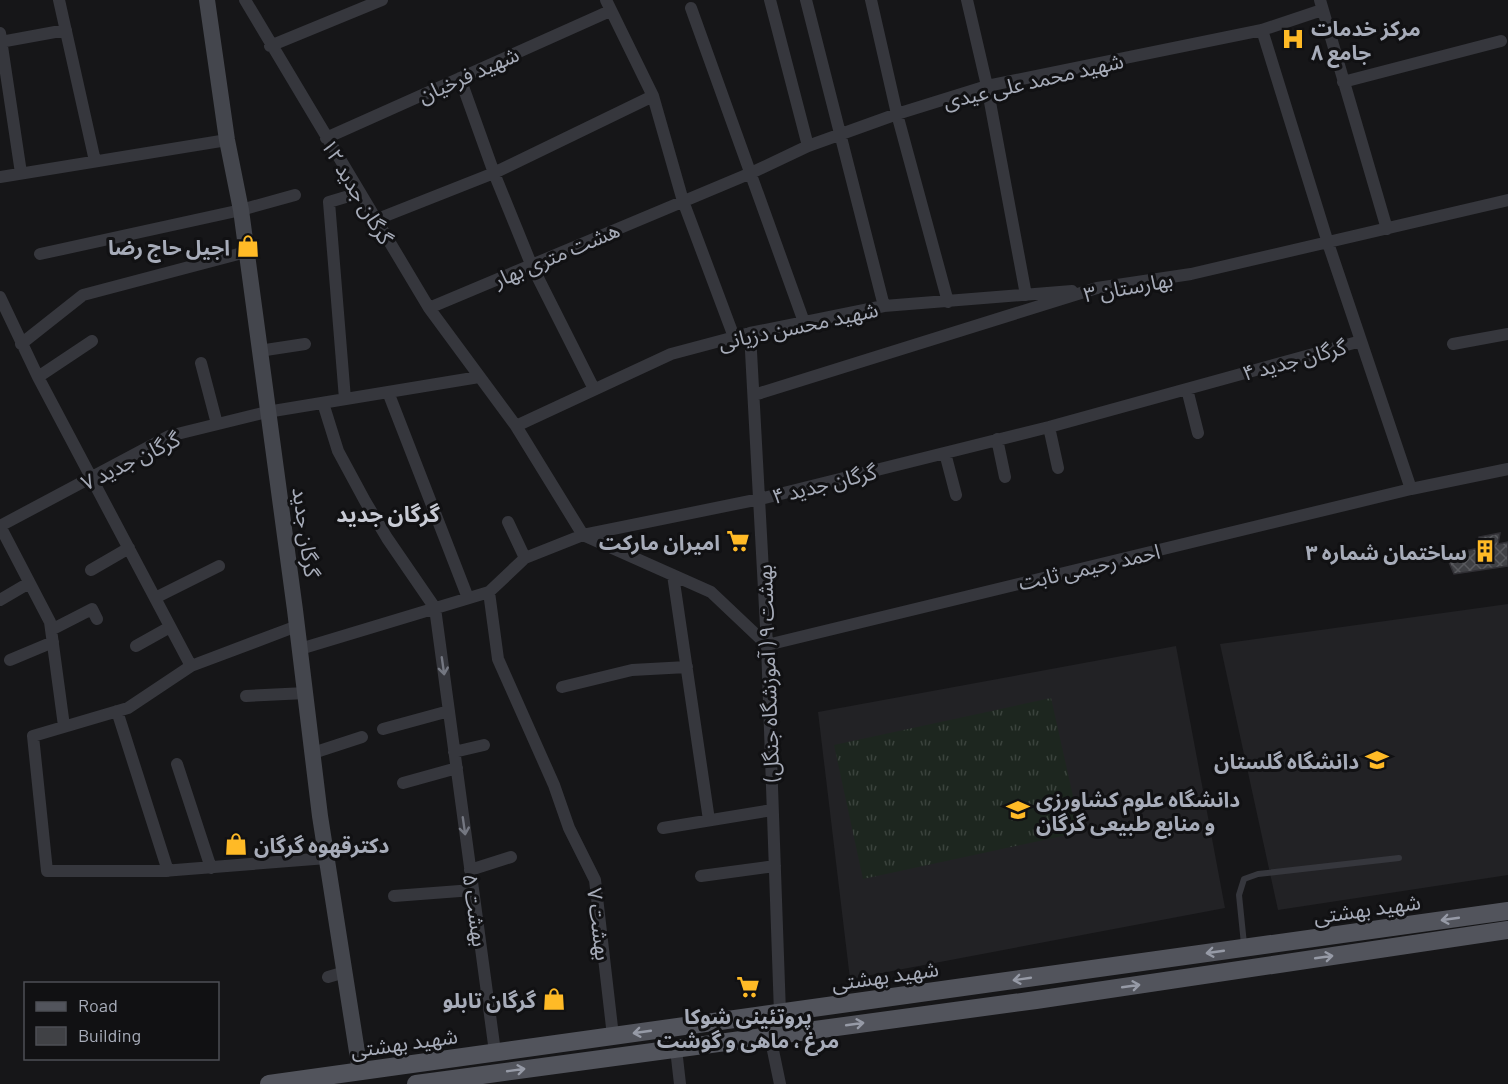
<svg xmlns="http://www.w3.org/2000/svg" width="1508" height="1084" viewBox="0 0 1508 1084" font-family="Barlow,'Noto Sans Arabic',sans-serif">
	<defs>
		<pattern id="grass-tufts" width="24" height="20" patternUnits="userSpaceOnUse" patternTransform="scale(1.5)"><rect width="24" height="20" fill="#1d261f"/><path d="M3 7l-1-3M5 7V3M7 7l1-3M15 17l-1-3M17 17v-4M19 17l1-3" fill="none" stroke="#3b433d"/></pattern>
		<pattern id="building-cross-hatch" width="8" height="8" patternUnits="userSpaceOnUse" patternTransform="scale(1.5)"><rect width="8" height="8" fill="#404145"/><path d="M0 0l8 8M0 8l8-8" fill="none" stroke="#595a5e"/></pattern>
	</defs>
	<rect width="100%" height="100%" fill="#161618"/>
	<!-- built -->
	<path fill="#222225" d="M 1508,604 L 1508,875 L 1278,910 L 1220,644 Z
		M 1176,646 L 1225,908 L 850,979 L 818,712 Z"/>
	<!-- grass -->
	<path fill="url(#grass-tufts)" d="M 1051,698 L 1081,832 L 863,879 L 834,745 Z"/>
	<!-- building -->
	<path fill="url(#building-cross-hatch)" stroke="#302f34" stroke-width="1.5" d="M 1500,533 L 1498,544 L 1508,542 L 1508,566 L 1454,574 L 1446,555 L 1479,548 L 1479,537 Z"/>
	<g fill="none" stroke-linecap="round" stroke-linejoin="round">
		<!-- lane -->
		<path stroke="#36373d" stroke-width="6" d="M 1244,944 L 1239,895 L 1244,879 L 1258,874 L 1399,858"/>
		<!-- street -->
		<path stroke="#36373d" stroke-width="12" d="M 59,0 L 95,161
			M 245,0 L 429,308 L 516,426 L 583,535
			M 606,0 L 653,96 L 683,201 L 734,337
			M 770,0 L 808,146
			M 806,0 L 884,306
			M 871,0 L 897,114 L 948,302
			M 967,0 L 987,86 L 1026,295
			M 1320,0 L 1387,229
			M 691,8 L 804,322
			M 1262,30 L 1328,243 L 1411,489
			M 0,33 L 21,173
			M 0,42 L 66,30
			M 270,46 L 382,0
			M 460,78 L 494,173 L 531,264 L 594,389
			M 1343,82 L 1501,41
			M 326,138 L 610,11
			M 0,177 L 227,140
			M 375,220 L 494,173 L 653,96
			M 40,254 L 241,210 L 295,195
			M 0,297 L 38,377 L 191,666
			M 429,308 L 751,173 L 808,146 L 897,114 L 987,86 L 1262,30 L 1322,10
			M 750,333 L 767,645 L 780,1013
			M 21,344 L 83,295 L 246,252
			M 1453,344 L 1508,334
			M 259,351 L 305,344
			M 201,363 L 217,424
			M 38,377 L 92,341
			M 1187,389 L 1198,433
			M 388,392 L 468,598
			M 754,395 L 1097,288 L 1191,274 L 1508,200
			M 345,399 L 329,202 L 359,193
			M 323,403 L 338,451 L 365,501 L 387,538 L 435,608 L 495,1052
			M 516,426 L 671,354 L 750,333 L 884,306 L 1072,291
			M 1049,427 L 1058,468
			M 997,439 L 1005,477
			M 945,453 L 956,495
			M 508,522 L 525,558
			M 583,535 L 711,592 L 767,645 L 1411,489 L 1508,469
			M 91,570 L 129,548
			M 673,575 L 709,820
			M 489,592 L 498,659 L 554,785 L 569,828 L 595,880 L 613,1036
			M 155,598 L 219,566
			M 0,600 L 29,583
			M 297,626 L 191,666 L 128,708 L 33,736 L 47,871 L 163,871 L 327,858
			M 51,630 L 92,609 L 97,619
			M 136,646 L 170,627
			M 300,649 L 489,592 L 525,558 L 583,535 L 760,499 L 1049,427 L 1361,341
			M 10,660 L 53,642
			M 562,687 L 632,670 L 687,667
			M 246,696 L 306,693
			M 117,711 L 168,871
			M 64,726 L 50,622 L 0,526 L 169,436 L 267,412 L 479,377
			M 383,729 L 449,711
			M 454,752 L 484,745
			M 313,753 L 362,737
			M 177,764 L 211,868
			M 403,783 L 457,768
			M 663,828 L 772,810
			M 470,870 L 511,857
			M 701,876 L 775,866
			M 394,896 L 473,890
			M 328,977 L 345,972
			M 770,1036 L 780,1084
			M 676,1049 L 680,1084"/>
		<!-- secondary -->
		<path stroke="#44464d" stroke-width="16" d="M 207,0 L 227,140 L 241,210 L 295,610 L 320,816 L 360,1071"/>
		<!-- primary -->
		<path stroke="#52545c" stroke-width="18" d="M 269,1084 L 1508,911
			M 416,1084 L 1036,1000 L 1508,930"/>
	</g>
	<!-- one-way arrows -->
	<defs><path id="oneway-shaft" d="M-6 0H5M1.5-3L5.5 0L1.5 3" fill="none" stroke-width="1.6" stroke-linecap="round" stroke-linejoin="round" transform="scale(1.5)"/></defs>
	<g stroke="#747781">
		<use href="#oneway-shaft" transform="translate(443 666) rotate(82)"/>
		<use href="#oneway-shaft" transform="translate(464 826) rotate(82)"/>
	</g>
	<g stroke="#969aa6">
		<use href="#oneway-shaft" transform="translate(1450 919) rotate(172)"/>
		<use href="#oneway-shaft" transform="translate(1215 952) rotate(172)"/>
		<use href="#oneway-shaft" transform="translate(1324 957) rotate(-8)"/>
		<use href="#oneway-shaft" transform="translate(1022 979) rotate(172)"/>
		<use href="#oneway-shaft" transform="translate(1131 986) rotate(-8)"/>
		<use href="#oneway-shaft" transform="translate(855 1024) rotate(-8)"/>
		<use href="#oneway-shaft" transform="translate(642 1032) rotate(172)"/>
		<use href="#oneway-shaft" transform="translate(516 1070) rotate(-8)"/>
	</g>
	<!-- icons -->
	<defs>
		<g id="hospital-bare" transform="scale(1.8)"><path d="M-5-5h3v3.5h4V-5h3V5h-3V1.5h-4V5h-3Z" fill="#ffba26" stroke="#111113" stroke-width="2.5" paint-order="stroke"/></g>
		<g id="shop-bare" transform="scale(1.8)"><path d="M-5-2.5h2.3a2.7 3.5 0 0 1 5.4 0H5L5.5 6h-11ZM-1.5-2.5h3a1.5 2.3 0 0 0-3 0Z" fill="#ffba26" stroke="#111113" stroke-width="2.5" paint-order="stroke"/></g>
		<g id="supermarket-bare" transform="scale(1.8)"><path d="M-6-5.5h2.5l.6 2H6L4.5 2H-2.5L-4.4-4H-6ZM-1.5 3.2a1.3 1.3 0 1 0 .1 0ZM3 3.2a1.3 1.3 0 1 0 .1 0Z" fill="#ffba26" stroke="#111113" stroke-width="2.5" paint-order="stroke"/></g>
		<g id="building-bare" transform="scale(1.8)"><path d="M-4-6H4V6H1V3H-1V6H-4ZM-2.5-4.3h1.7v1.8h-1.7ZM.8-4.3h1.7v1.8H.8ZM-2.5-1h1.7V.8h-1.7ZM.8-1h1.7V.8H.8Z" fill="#ffba26" stroke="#111113" stroke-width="2.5" paint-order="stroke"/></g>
		<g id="university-bare" transform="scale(1.8)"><path d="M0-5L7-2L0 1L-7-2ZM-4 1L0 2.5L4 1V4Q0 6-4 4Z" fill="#ffba26" stroke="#111113" stroke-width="2.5" paint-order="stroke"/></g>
	</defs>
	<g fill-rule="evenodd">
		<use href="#hospital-bare" x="1293" y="39"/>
		<use href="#shop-bare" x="248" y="246"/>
		<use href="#supermarket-bare" x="738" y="541"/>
		<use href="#building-bare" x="1485" y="551"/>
		<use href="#university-bare" x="1377" y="760"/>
		<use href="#university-bare" x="1018" y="810"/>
		<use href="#shop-bare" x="236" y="844"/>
		<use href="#supermarket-bare" x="748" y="987"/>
		<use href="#shop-bare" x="554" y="999"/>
	</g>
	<g text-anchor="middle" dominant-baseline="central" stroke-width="6" stroke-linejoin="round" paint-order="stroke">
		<!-- poi labels -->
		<g font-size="21" font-weight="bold" fill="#a7acb9" stroke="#111113" text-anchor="end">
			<text x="1311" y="27" text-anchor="start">مرکز خدمات<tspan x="1311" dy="24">جامع ۸</tspan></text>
			<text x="230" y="246">اجیل حاج رضا</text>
			<text x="720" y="541">امیران مارکت</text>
			<text x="1467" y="551">ساختمان شماره ۳</text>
			<text x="1359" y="760">دانشگاه گلستان</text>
			<text x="1036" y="798" text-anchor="start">دانشگاه علوم کشاورزی<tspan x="1036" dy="24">و منابع طبیعی گرگان</tspan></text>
			<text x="254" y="844" text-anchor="start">دکترقهوه گرگان</text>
			<text x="536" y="999">گرگان تابلو</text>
			<text x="748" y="1015" text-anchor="middle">پروتئینی شوکا<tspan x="748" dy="24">مرغ‌ ، ماهی و گوشت</tspan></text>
		</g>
		<!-- street labels -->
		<g font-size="21" fill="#a7acb9" stroke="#111113">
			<text transform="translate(468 74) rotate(-24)">شهید فرخیان</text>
			<text transform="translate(1033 80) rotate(-13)">شهید محمد علی عیدی</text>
			<text transform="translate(358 191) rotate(59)">گرگان جدید ۱۲</text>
			<text transform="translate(556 254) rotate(-23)">هشت متری بهار</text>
			<text transform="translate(1128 286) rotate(-10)">بهارستان ۳</text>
			<text transform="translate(798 325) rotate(-12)">شهید محسن دزیانی</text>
			<text transform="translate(1294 359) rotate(-15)">گرگان جدید ۴</text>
			<text transform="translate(130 460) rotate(-26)">گرگان جدید ۷</text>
			<text transform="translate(824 483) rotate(-14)">گرگان جدید ۴</text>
			<text transform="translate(307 532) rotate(82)">گرگان جدید</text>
			<text transform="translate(1089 566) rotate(-13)">احمد رحیمی ثابت</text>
			<text transform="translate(767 673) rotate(-92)">بهشت ۹ ( آموزشگاه جنگل)</text>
			<text transform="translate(1367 908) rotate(-8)">شهید بهشتی</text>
			<text transform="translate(476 910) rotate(82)">بهشت ۵</text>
			<text transform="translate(600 924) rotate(83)">بهشت ۷</text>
			<text transform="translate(885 975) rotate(-8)">شهید بهشتی</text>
			<text transform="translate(404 1042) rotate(-8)">شهید بهشتی</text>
		</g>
		<!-- neighbourhood labels -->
		<g font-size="22" font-weight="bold" fill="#c8cbd5" stroke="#111113">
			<text x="388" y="513">گرگان جدید</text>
		</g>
	</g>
	<!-- legend -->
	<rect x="24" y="982" width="195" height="78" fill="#111113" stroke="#4d4f55" stroke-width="1.5"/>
	<rect x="36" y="1002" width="30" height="9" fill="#52545c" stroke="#4d4f55" stroke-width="1.5"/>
	<text x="78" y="1012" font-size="18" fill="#a7acb9">Road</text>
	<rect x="36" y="1027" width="30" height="18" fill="#404145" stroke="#4d4f55" stroke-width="1.5"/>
	<text x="78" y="1042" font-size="18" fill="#a7acb9">Building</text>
</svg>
